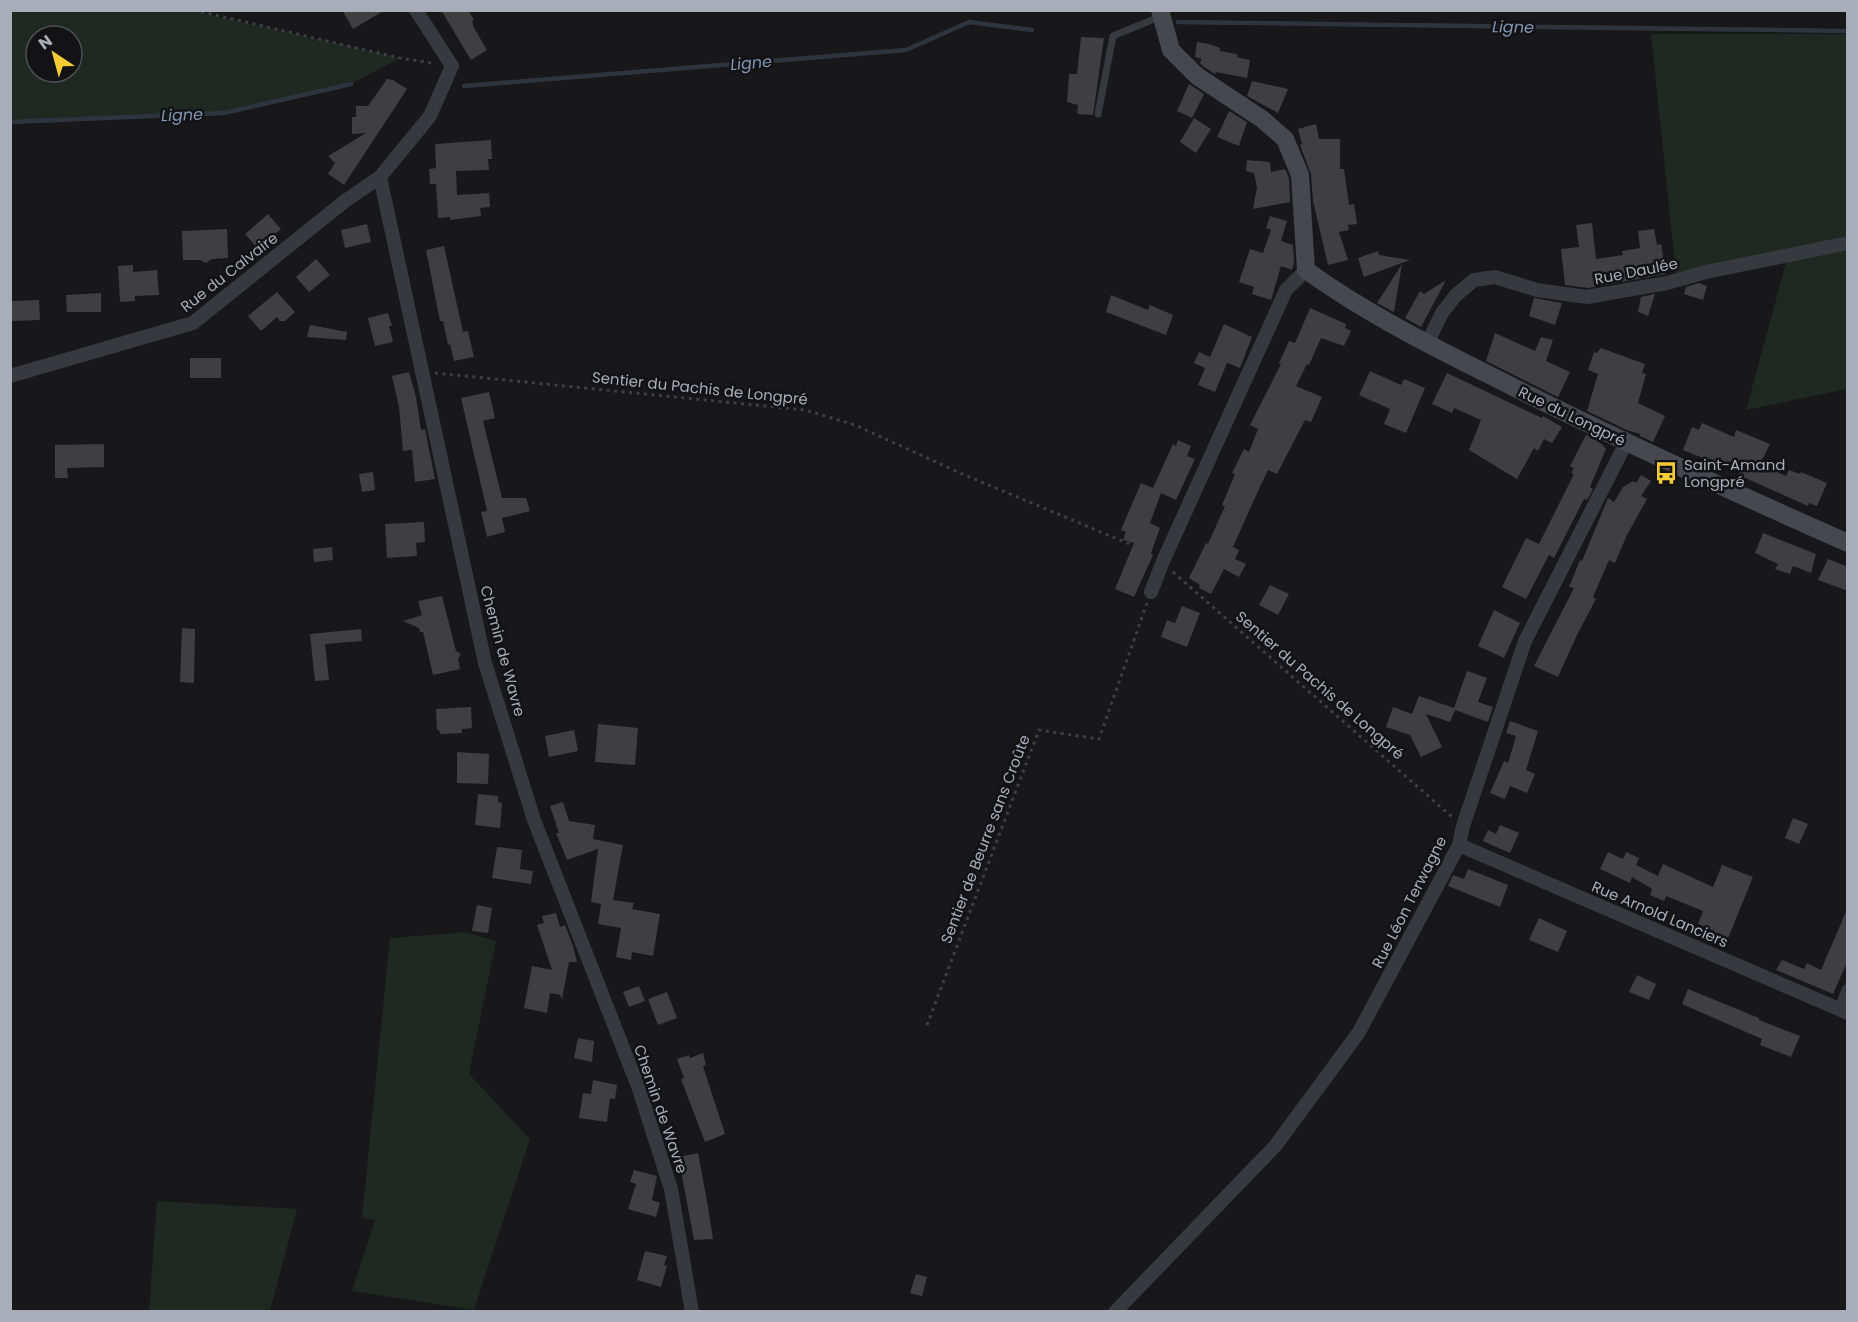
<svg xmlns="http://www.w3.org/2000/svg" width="1858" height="1322" viewBox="0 0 1858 1322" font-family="Poppins,sans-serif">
	<rect width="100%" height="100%" fill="#181719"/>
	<!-- green -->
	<path fill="#1f2821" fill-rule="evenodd" d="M 10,11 L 194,11 L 400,58 L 351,84 L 224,113 L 11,122 ZM 36,36 L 72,36 L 72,72 L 36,72 Z
		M 1651,34 L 1847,34 L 1847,389 L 1746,410 L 1790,248 L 1676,275 Z
		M 466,932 L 496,941 L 469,1074 L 530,1139 L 474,1310 L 352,1291 L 375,1220 L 362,1218 L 390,938 Z
		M 157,1201 L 297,1209 L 270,1311 L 149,1311 Z"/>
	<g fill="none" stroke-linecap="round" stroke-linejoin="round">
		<!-- stream -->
		<path stroke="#2d343e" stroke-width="4.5" d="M 1178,22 L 1848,31
			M 464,86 L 906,50 L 969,22 L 1032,30
			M 10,122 L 224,113 L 351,84"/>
	</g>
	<!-- building -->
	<path fill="#3f3f43" d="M 342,10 L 385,10 L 353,29 Z
		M 441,10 L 468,10 L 474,20 L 472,21 L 474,28 L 487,50 L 471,60 Z
		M 1081,37 L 1104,38 L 1093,115 L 1077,114 L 1078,105 L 1067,102 L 1069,74 L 1077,74 Z
		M 1197,42 L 1209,44 L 1220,48 L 1220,51 L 1237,54 L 1237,57 L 1250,60 L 1247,78 L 1216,72 L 1215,74 L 1204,67 L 1200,63 L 1202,59 L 1195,57 Z
		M 387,79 L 393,80 L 407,89 L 344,185 L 328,174 L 335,163 L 328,156 L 366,133 L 352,134 L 352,117 L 356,117 L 356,106 L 368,106 Z
		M 1252,81 L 1288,89 L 1278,113 L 1247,96 Z
		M 1189,84 L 1204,94 L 1192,118 L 1177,111 Z
		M 1229,111 L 1247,122 L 1239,146 L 1217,137 Z
		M 1194,118 L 1211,129 L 1196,153 L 1180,142 Z
		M 1316,124 L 1319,139 L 1340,139 L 1340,169 L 1344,169 L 1349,205 L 1354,204 L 1357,224 L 1348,225 L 1349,230 L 1339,232 L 1348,260 L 1328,265 L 1313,201 L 1311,174 L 1300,145 L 1302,144 L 1298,129 Z
		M 491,140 L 492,159 L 488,159 L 489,170 L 456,171 L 457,195 L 489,193 L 490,207 L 480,208 L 481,216 L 450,220 L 450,217 L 438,218 L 436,184 L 430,184 L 429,169 L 436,168 L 435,144 Z
		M 1247,160 L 1270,162 L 1271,172 L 1285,169 L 1289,178 L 1290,202 L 1253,209 L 1257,187 L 1254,173 L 1246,171 Z
		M 268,214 L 281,229 L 258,249 L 245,234 Z
		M 1270,216 L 1287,221 L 1281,241 L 1293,245 L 1294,263 L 1292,270 L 1281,266 L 1271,300 L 1252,294 L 1254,287 L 1239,282 L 1250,249 L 1263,253 L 1271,230 L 1266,228 Z
		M 1592,223 L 1596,259 L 1623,255 L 1622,251 L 1640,248 L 1638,231 L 1654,229 L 1657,245 L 1661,244 L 1666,274 L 1588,288 L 1565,285 L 1561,249 L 1579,247 L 1576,225 Z
		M 367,224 L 371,242 L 345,248 L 341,230 Z
		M 227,229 L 228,258 L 212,259 L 206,263 L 200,260 L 183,260 L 182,231 Z
		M 444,246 L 463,332 L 468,331 L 474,357 L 454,361 L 450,344 L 448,345 L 443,321 L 440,321 L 426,250 Z
		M 1378,251 L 1379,255 L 1410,260 L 1364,277 L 1358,258 Z
		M 316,259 L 330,275 L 309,292 L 296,277 Z
		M 1402,264 L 1394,312 L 1377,303 Z
		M 133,265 L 133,272 L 157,270 L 159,295 L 135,296 L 135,301 L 120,302 L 118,266 Z
		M 1446,280 L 1421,327 L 1405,318 L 1420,291 L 1424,294 Z
		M 1699,283 L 1707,286 L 1703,300 L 1684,294 L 1686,287 Z
		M 277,292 L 295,312 L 285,321 L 280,321 L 277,317 L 261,331 L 248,316 Z
		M 101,293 L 101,312 L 67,312 L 66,295 Z
		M 1655,294 L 1648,316 L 1638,312 L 1641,297 Z
		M 1111,295 L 1148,310 L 1150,305 L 1173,315 L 1166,335 L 1106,312 Z
		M 1534,298 L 1562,303 L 1555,325 L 1529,316 Z
		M 39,300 L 40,320 L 10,321 L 10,301 Z
		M 1310,308 L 1346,324 L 1345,328 L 1351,331 L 1344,346 L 1321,338 L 1309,365 L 1307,364 L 1296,386 L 1322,397 L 1311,422 L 1305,420 L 1277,474 L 1268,470 L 1253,502 L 1233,547 L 1239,550 L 1235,559 L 1246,564 L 1239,577 L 1224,569 L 1211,594 L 1199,588 L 1200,585 L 1189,578 L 1206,543 L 1208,544 L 1225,506 L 1222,505 L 1235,474 L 1232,473 L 1244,449 L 1249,452 L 1258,429 L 1250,425 L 1281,364 L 1279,363 L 1289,341 L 1295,343 Z
		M 388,313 L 392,326 L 389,326 L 393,342 L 375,346 L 368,318 Z
		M 1224,324 L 1252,337 L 1240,368 L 1227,363 L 1215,392 L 1198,385 L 1205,368 L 1194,363 L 1199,352 L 1210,357 Z
		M 310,325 L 347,332 L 346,340 L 307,337 Z
		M 1495,333 L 1535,351 L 1541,337 L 1553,340 L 1546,361 L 1570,372 L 1558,397 L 1486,361 Z
		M 1601,348 L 1645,364 L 1642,373 L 1646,374 L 1638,403 L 1665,416 L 1653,442 L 1640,436 L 1640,434 L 1627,430 L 1587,411 L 1598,374 L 1588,370 L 1594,352 L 1597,353 Z
		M 190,358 L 221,358 L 221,378 L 190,378 Z
		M 1370,371 L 1401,385 L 1404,379 L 1425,388 L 1406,433 L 1384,424 L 1390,409 L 1359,395 Z
		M 409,372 L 416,397 L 421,430 L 425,429 L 435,479 L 415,482 L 412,450 L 403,451 L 399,407 L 392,376 Z
		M 1447,373 L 1542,418 L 1543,416 L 1562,427 L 1552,443 L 1544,439 L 1538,451 L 1534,448 L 1517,479 L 1469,450 L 1481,420 L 1454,408 L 1452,413 L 1432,404 Z
		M 489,392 L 495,418 L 483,421 L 502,498 L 526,498 L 530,511 L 502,518 L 505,532 L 487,537 L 481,512 L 487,511 L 461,398 Z
		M 1702,423 L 1734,437 L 1736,430 L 1770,444 L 1760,464 L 1786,476 L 1789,470 L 1800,474 L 1801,472 L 1827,483 L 1817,506 L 1809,503 L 1808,506 L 1741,476 L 1738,471 L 1709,458 L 1708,460 L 1683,450 L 1692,427 L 1699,430 Z
		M 1586,435 L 1599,441 L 1606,449 L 1590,487 L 1593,489 L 1587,500 L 1584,499 L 1554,558 L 1549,555 L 1526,599 L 1502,587 L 1526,538 L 1539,544 L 1574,474 L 1571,473 L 1574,468 L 1570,466 Z
		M 1178,440 L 1191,446 L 1187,456 L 1195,459 L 1176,500 L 1161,493 L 1150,523 L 1160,528 L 1151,553 L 1153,555 L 1134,597 L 1115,589 L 1134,543 L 1123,540 L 1126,532 L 1121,530 L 1141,483 L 1153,488 L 1173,444 L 1176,446 Z
		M 104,444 L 104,467 L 67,468 L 68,478 L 55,478 L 55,445 Z
		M 373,472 L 375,490 L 362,492 L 359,474 Z
		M 1641,475 L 1651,481 L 1641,496 L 1647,499 L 1627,535 L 1615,563 L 1609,560 L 1593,597 L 1596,599 L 1577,635 L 1558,677 L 1534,666 L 1574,588 L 1569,587 L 1580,560 L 1582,561 L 1608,498 L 1614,502 L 1623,487 L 1633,481 L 1636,483 Z
		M 424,522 L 425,542 L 416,543 L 417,556 L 387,558 L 385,524 Z
		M 1763,533 L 1816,554 L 1811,573 L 1793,566 L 1790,574 L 1775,569 L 1778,564 L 1755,553 Z
		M 332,547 L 333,560 L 314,562 L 313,549 Z
		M 1828,559 L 1848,567 L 1848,591 L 1818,580 Z
		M 1270,585 L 1289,594 L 1278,615 L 1259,605 Z
		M 442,596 L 456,651 L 461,654 L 458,659 L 460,669 L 433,675 L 423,632 L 420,632 L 419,628 L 403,621 L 422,615 L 418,601 Z
		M 1182,606 L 1200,613 L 1187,647 L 1161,637 L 1167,620 L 1175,623 Z
		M 1494,610 L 1520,623 L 1504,658 L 1478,646 Z
		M 182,628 L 195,629 L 194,683 L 180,682 Z
		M 361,629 L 362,641 L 325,644 L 329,680 L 315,681 L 310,634 Z
		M 1467,671 L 1487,678 L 1478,702 L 1493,707 L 1488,722 L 1455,710 L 1450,722 L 1426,714 L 1442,747 L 1421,757 L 1410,735 L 1386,727 L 1393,707 L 1412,714 L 1419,696 L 1454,708 Z
		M 471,707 L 472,728 L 462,729 L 462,733 L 440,734 L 439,730 L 437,730 L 436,709 Z
		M 1510,721 L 1538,731 L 1526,770 L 1535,774 L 1527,793 L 1510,786 L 1505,799 L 1490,793 L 1504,761 L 1508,763 L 1516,736 L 1506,733 Z
		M 598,724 L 638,728 L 635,765 L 595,762 Z
		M 574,730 L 578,751 L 549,757 L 545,736 Z
		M 457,752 L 489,754 L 488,784 L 457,783 Z
		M 478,794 L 498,796 L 498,802 L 502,803 L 500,828 L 475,825 Z
		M 563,802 L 569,821 L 595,825 L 593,839 L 623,845 L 613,900 L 634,903 L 632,909 L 660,914 L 653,956 L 632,952 L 631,960 L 616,957 L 621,928 L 598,924 L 601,904 L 591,902 L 598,849 L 567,860 L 556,833 L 559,833 L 550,806 Z
		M 1793,818 L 1808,824 L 1799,844 L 1785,838 Z
		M 1500,825 L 1519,833 L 1510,853 L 1483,841 L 1488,830 L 1496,834 Z
		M 497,847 L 522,850 L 520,869 L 533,871 L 531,884 L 492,878 Z
		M 1608,852 L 1623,859 L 1626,852 L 1639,858 L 1636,865 L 1658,876 L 1663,864 L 1713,887 L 1722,865 L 1753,877 L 1724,948 L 1710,942 L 1714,931 L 1698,924 L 1703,911 L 1666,896 L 1664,901 L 1650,895 L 1652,889 L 1632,877 L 1630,883 L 1600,869 Z
		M 1468,869 L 1508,885 L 1500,907 L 1448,886 L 1453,875 L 1464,879 Z
		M 477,905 L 492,908 L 488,933 L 472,931 Z
		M 1848,907 L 1848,960 L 1833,994 L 1776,970 L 1782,960 L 1804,969 L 1807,963 L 1821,970 Z
		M 556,913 L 560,927 L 565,925 L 573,946 L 577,962 L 569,962 L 562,999 L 560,995 L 550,993 L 547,1013 L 524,1008 L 532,966 L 552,970 L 537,925 L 544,923 L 542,916 Z
		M 1539,918 L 1567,931 L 1558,952 L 1529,940 Z
		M 1637,975 L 1656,984 L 1649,1000 L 1629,992 Z
		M 639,986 L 645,1001 L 629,1007 L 623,992 Z
		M 1688,989 L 1759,1018 L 1759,1020 L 1800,1036 L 1791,1057 L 1760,1045 L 1762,1039 L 1682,1004 Z
		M 667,992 L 677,1018 L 658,1025 L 648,999 Z
		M 578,1038 L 594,1041 L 592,1062 L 574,1058 Z
		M 703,1053 L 706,1065 L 703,1066 L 725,1134 L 705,1142 L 681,1079 L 684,1078 L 677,1059 L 689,1055 L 690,1058 Z
		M 593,1080 L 617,1085 L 615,1099 L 610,1098 L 607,1122 L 579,1118 L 583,1093 L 591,1094 Z
		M 698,1153 L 707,1201 L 713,1239 L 694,1240 L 682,1176 L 679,1157 Z
		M 634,1170 L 657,1176 L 652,1200 L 660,1203 L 656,1217 L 628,1209 L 636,1184 L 630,1182 Z
		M 645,1251 L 667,1256 L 664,1265 L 667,1266 L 661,1287 L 637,1280 Z
		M 916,1274 L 927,1277 L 922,1296 L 910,1293 Z"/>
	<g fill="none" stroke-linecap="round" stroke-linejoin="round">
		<!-- path -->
		<path stroke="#3e3f46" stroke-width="3" stroke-dasharray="3 4.5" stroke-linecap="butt" d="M 194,10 L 400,58 L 432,63
			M 435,373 L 805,410 L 855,425 L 960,473 L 1151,553
			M 1173,572 L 1452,817
			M 927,1025 L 1039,730 L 1099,739 L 1147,603"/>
		<!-- lane -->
		<path stroke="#38393f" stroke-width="7" d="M 1098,114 L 1113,36 L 1159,17"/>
		<!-- street -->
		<path stroke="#38393f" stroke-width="14" d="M 416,10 L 452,66 L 430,116 L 380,177 L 485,663 L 534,820 L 639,1089 L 671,1189 L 692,1312
			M 1427,344 L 1442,313 L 1456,295 L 1474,280 L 1495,277 L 1537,290 L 1587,297 L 1667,283 L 1706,272 L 1848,243
			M 10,376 L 193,323 L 345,201 L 380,177
			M 1151,592 L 1164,559 L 1286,290 L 1306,270
			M 1459,845 L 1848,1013
			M 1841,1010 L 1848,991
			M 1115,1312 L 1276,1145 L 1359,1032 L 1459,845 L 1463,826 L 1525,641 L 1626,443"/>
		<!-- secondary -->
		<path stroke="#46474f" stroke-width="18" d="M 1160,10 L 1171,50 L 1197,76 L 1262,119 L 1285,139 L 1300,175 L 1306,270 C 1371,317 1442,351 1513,387 C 1623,442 1735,493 1848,543"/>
	</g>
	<!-- icons -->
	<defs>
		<g id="bus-bare" transform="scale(1.8)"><path d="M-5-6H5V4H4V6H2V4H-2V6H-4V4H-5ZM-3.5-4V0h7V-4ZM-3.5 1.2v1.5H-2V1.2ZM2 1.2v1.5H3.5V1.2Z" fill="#f3cb36" stroke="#131214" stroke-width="2.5" paint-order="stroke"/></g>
	</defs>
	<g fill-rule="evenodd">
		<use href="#bus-bare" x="1666" y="473"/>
	</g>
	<g text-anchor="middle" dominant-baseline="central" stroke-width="5" stroke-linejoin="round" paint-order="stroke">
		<!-- street labels -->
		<g font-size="15" fill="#a9acb9" stroke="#131214">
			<text transform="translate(1636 271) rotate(-11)">Rue Daulée</text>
			<text transform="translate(229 272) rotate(-38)">Rue du Calvaire</text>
			<text transform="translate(700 388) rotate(6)">Sentier du Pachis de Longpré</text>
			<text transform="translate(1572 416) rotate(26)">Rue du Longpré</text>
			<text transform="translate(503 651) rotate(75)">Chemin de Wavre</text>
			<text transform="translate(1320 685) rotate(41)">Sentier du Pachis de Longpré</text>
			<text transform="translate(985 839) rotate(-69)">Sentier de Beurre sans Croûte</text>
			<text transform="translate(1409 902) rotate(-63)">Rue Léon Terwagne</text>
			<text transform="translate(1660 914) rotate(23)">Rue Arnold Lanciers</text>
			<text transform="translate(661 1109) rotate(71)">Chemin de Wavre</text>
		</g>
		<!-- poi labels -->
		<g font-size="15" fill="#a9acb9" stroke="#131214" text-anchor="start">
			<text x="1684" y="464">Saint-Amand<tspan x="1684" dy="17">Longpré</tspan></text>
		</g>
		<!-- water labels -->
		<g font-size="16" font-style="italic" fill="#8096b4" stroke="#131214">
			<text transform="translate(1513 27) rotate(1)">Ligne</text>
			<text transform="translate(751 63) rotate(-5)">Ligne</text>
			<text transform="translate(182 115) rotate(-2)">Ligne</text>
		</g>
	</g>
	<!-- border -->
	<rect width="1858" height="1322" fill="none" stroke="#a9acb9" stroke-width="24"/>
	<!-- north arrow -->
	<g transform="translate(54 54) rotate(324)"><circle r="28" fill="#131214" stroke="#4f5056" stroke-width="1.5"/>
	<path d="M0-4.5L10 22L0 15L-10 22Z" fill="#f3cb36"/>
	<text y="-9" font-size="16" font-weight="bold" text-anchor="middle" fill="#a9acb9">N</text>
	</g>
</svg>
